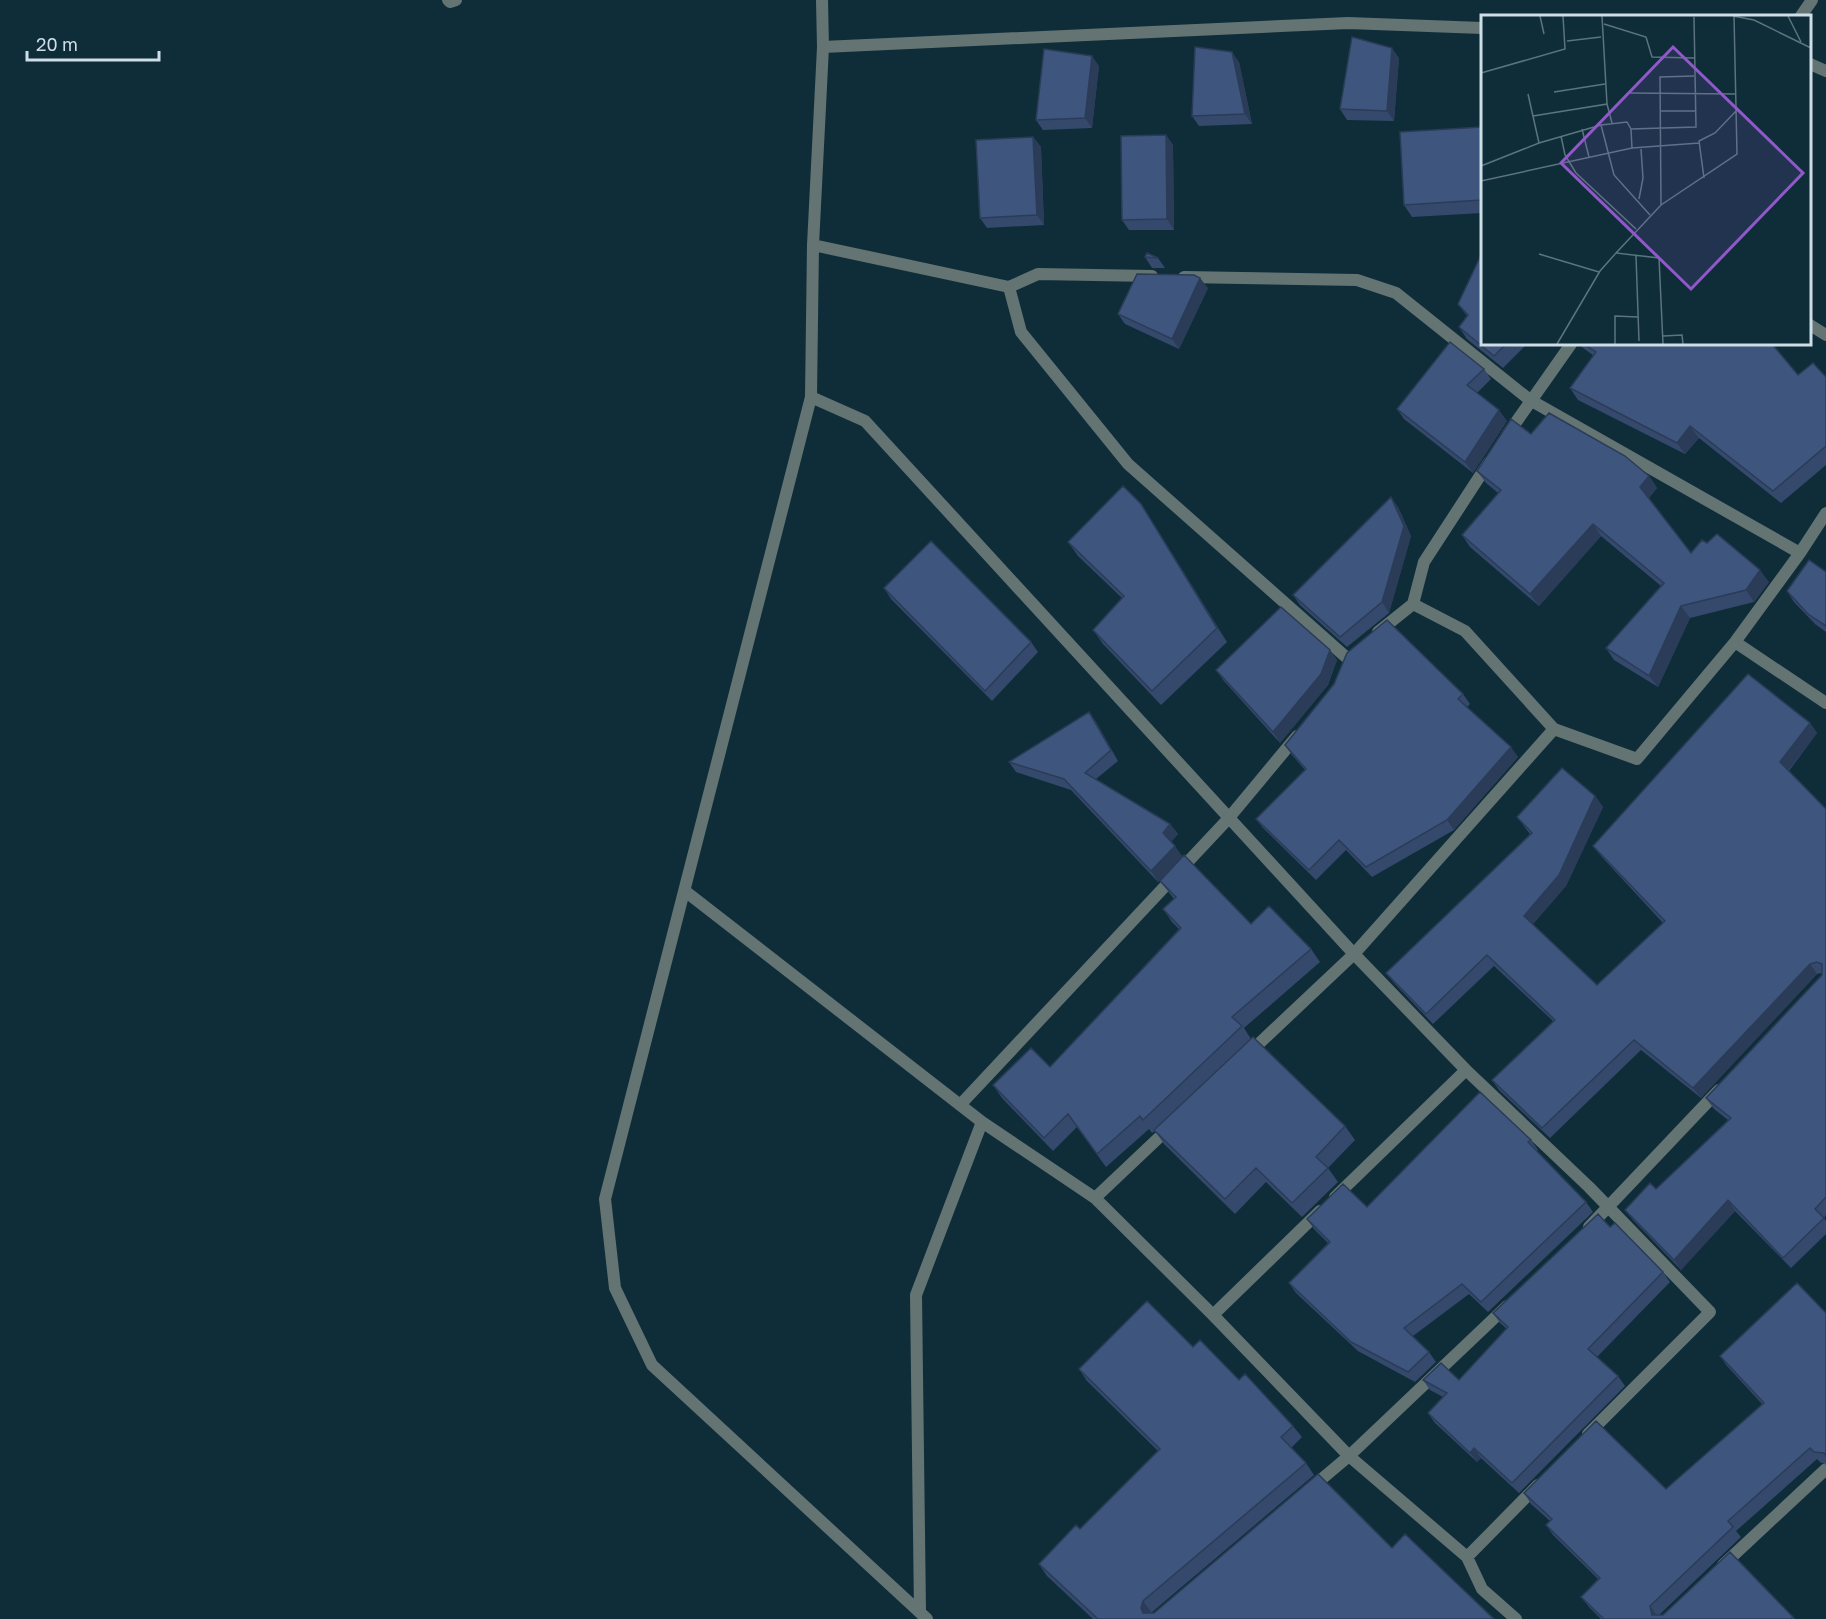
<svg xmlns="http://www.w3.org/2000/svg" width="1826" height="1619" viewBox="0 0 1826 1619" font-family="'Golos Text',sans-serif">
	<rect width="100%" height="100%" fill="#0f2d39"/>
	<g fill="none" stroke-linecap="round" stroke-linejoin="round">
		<!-- minor -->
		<path stroke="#647473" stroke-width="12" d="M 448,0 L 450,2 L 456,0
			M 822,0 L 823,47 L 813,245 L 811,397 L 605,1199 L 615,1288 L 652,1365 L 927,1619
			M 1801,16 L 1812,0
			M 823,47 L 1348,23 L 1482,28
			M 1810,64 L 1826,71
			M 813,245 L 1009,287 L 1038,274 L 1152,276
			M 1184,277 L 1357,280 L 1396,293 L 1530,400 L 1800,553 L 1826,513
			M 1009,287 L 1021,332 L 1128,464 L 1347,658
			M 1810,325 L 1826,335
			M 811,397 L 865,421 L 1354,954 L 1466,1070 L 1589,1187 L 1710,1312 L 1588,1434
			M 1507,435 L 1571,344
			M 1378,632 L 1413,604 L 1424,562 L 1489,462
			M 1735,642 L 1826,703
			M 1554,729 L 1637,759 L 1735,642 L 1800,553
			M 685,891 L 982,1122 L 916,1295 L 920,1612
			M 1248,1054 L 1354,954 L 1554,729 L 1465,631 L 1413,604
			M 960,1105 L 1228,819 L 1297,736
			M 982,1122 L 1095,1198
			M 1169,1128 L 1095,1198 L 1213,1315 L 1349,1456 L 1467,1557 L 1482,1589 L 1516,1619
			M 1335,1197 L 1466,1070
			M 1589,1227 L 1719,1090
			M 1213,1315 L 1320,1211
			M 1311,1488 L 1349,1456 L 1507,1306
			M 1467,1557 L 1538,1485
			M 1723,1565 L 1826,1469"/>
	</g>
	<!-- wall -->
	<path fill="#35496c" d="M 1399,58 L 1394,121 L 1347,120 L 1340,109 Z
		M 1239,62 L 1252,124 L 1199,126 L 1192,116 Z
		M 1099,66 L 1092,128 L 1043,130 L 1036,120 Z
		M 1482,127 L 1482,213 L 1412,217 L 1404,205 Z
		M 1166,135 L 1173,145 L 1174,230 L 1129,230 L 1122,220 Z
		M 1033,137 L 1041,147 L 1044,225 L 987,228 L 980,218 Z
		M 1482,253 L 1482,344 L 1527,344 L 1503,368 L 1467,339 L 1459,327 L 1467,316 L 1458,304 Z
		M 1145,257 L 1158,258 L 1165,268 L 1152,268 Z
		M 1208,288 L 1179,349 L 1125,324 L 1118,314 Z
		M 1578,344 L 1772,344 L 1798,375 L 1826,377 L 1826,465 L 1781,503 L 1699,438 L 1685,454 L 1578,400 L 1570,388 L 1594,356 Z
		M 1484,369 L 1491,379 L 1477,393 L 1507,421 L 1473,473 L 1404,419 L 1397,409 Z
		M 1531,434 L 1649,476 L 1657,488 L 1649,498 L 1691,553 L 1769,582 L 1754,602 L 1690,618 L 1658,687 L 1614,660 L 1606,648 L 1661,586 L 1601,536 L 1539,606 L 1470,547 L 1462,535 L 1498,493 L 1486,483 L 1477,471 Z
		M 1398,507 L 1411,536 L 1389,613 L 1347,647 L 1300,605 L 1293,595 Z
		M 1150,518 L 1227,642 L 1161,705 L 1103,644 L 1093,630 L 1122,598 L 1078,556 L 1068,542 Z
		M 1826,572 L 1826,632 L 1815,624 L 1794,602 L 1787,591 Z
		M 884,588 L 1031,642 L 1038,652 L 992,701 L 891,599 Z
		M 1330,650 L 1337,660 L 1328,685 L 1280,743 L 1224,681 L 1216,670 Z
		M 1463,694 L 1470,704 L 1467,707 L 1518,757 L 1454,830 L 1372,877 L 1346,850 L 1316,880 L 1263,828 L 1256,819 L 1305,770 L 1292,755 L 1285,745 Z
		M 1096,722 L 1118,761 L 1096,779 L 1170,824 L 1178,834 L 1171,842 L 1182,856 L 1158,882 L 1071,790 L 1016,772 L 1009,762 Z
		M 1810,723 L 1817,733 L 1789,771 L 1826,809 L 1826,1215 L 1824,1218 L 1826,1221 L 1826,1234 L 1791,1268 L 1735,1211 L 1681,1270 L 1633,1220 L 1625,1210 L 1656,1189 L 1728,1120 L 1714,1109 L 1706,1098 L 1822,975 L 1822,973 L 1817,974 L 1701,1098 L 1641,1050 L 1550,1138 L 1499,1090 L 1492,1080 L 1553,1021 L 1494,966 L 1433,1024 L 1394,983 L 1386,973 L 1530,834 L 1517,817 L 1595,796 L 1603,807 L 1566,886 L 1533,924 L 1597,985 L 1663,923 L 1601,856 L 1593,846 Z
		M 1160,881 L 1251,924 L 1311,949 L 1320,962 L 1244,1028 L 1251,1039 L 1345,1126 L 1355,1140 L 1328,1168 L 1338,1182 L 1302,1217 L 1266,1182 L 1235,1214 L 1164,1144 L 1155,1131 L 1152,1133 L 1149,1129 L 1106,1167 L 1077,1127 L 1053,1151 L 1002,1098 L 993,1085 L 1050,1067 L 1179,929 L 1172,922 L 1163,909 L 1174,899 Z
		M 1531,1140 L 1538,1150 L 1537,1151 L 1586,1202 L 1593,1212 L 1488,1312 L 1469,1294 L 1413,1336 L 1429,1352 L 1436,1362 L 1415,1382 L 1358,1351 L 1296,1293 L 1289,1283 L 1328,1243 L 1314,1229 L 1307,1219 L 1367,1207 Z
		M 1610,1227 L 1663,1272 L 1670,1282 L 1597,1357 L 1618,1376 L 1625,1386 L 1519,1493 L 1481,1458 L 1477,1462 L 1435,1423 L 1428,1413 L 1443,1397 L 1430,1390 L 1423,1380 L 1459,1380 L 1507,1329 L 1500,1323 L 1493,1313 Z
		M 1826,1313 L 1826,1466 L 1825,1463 L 1821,1463 L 1817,1459 L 1736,1531 L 1741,1537 L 1659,1615 L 1793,1617 L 1795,1619 L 1601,1619 L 1589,1607 L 1581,1597 L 1598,1579 L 1553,1535 L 1546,1525 L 1550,1521 L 1531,1504 L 1524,1493 L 1666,1489 L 1762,1404 L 1727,1366 L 1720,1356 Z
		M 1193,1347 L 1239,1380 L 1293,1426 L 1302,1437 L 1291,1448 L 1306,1463 L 1314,1475 L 1151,1613 L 1154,1613 L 1392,1548 L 1494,1619 L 1093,1619 L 1047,1576 L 1039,1564 L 1080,1529 L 1158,1451 L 1087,1381 L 1079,1369 Z"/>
	<!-- shaded-wall -->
	<path fill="#2b3c58" d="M 1392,48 L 1399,58 L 1394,121 L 1387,111 Z
		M 1232,52 L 1239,62 L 1252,124 L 1245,114 Z
		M 1092,56 L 1099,66 L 1092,128 L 1085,118 Z
		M 1166,135 L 1173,145 L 1174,230 L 1167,219 Z
		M 1033,137 L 1041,147 L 1044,225 L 1037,215 Z
		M 1200,278 L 1208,288 L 1179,349 L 1172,339 Z
		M 1499,410 L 1507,421 L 1473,473 L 1465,462 Z
		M 1690,426 L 1699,438 L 1685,454 L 1677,443 Z
		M 1649,476 L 1657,488 L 1648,499 L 1640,487 Z
		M 1391,497 L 1398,507 L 1411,536 L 1389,613 L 1382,602 Z
		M 1141,504 L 1150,518 L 1227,642 L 1217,628 Z
		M 1593,524 L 1601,536 L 1539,606 L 1530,594 Z
		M 1760,570 L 1769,582 L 1754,602 L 1746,590 Z
		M 1681,606 L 1690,618 L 1658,687 L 1649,676 Z
		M 1330,650 L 1337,660 L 1328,685 L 1280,743 L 1273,732 Z
		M 1089,712 L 1096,722 L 1118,761 L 1111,750 Z
		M 1810,723 L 1817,733 L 1787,772 L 1780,762 Z
		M 1511,747 L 1518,757 L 1454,830 L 1447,820 Z
		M 1595,796 L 1603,807 L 1566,886 L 1531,926 L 1524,916 Z
		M 1170,824 L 1178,834 L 1170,843 L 1163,833 Z
		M 1175,846 L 1182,856 L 1158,882 L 1151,871 Z
		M 1810,964 L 1817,974 L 1701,1098 L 1693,1088 Z
		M 1728,1200 L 1735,1211 L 1681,1270 L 1674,1260 Z
		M 1474,1448 L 1481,1458 L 1477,1462 L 1470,1453 Z
		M 1143,1601 L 1152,1613 L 1149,1619 L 1143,1613 L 1141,1608 Z
		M 1650,1606 L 1657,1616 L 1652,1615 Z"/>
	<!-- building -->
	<path fill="#3e557d" stroke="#2b3c58" stroke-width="1.5" d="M 1352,37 L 1392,48 L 1387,111 L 1340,109 Z
		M 1195,47 L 1232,52 L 1245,114 L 1192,116 Z
		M 1044,49 L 1092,56 L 1085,118 L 1036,120 Z
		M 1482,127 L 1482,200 L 1404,205 L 1400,132 Z
		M 1166,135 L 1167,219 L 1122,220 L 1121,136 Z
		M 1033,137 L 1037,215 L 980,218 L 976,140 Z
		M 1147,253 L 1158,258 L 1145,257 Z
		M 1482,253 L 1482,344 L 1506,344 L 1494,356 L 1459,327 L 1468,315 L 1458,304 Z
		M 1137,274 L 1194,275 L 1200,278 L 1172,339 L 1118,314 Z
		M 1450,342 L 1484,369 L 1467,385 L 1499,410 L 1465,462 L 1397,409 Z
		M 1584,344 L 1772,344 L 1798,375 L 1813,363 L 1826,377 L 1826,446 L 1773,491 L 1690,426 L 1677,443 L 1570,388 L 1596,352 Z
		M 1549,413 L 1625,456 L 1649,476 L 1640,487 L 1691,553 L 1702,540 L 1707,543 L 1717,534 L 1760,570 L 1746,590 L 1681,606 L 1649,676 L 1606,648 L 1664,583 L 1593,524 L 1530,594 L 1462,535 L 1501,490 L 1477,471 L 1511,419 L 1531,434 Z
		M 1123,486 L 1141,504 L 1217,628 L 1152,691 L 1093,630 L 1124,596 L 1068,542 Z
		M 1391,497 L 1404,526 L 1382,602 L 1340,637 L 1293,595 Z
		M 931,541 L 1031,642 L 985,691 L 884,588 Z
		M 1809,560 L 1826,572 L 1826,626 L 1808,614 L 1787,591 Z
		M 1281,607 L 1330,650 L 1321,674 L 1273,732 L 1216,670 Z
		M 1387,620 L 1463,694 L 1458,699 L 1511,747 L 1447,820 L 1366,867 L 1339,840 L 1309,870 L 1256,819 L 1306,769 L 1285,745 L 1334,684 L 1347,653 Z
		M 1748,674 L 1810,723 L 1780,762 L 1826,809 L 1826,1197 L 1815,1209 L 1824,1218 L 1783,1258 L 1728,1200 L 1674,1260 L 1625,1210 L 1650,1183 L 1656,1189 L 1731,1118 L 1706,1098 L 1822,975 L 1822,964 L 1817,962 L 1810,964 L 1693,1088 L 1634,1040 L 1542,1128 L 1492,1080 L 1555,1020 L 1487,955 L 1426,1014 L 1386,973 L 1532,833 L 1517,817 L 1562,768 L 1595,796 L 1559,875 L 1524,916 L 1597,985 L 1665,921 L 1593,846 Z
		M 1089,712 L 1111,750 L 1085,773 L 1170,824 L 1163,833 L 1175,846 L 1151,871 L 1064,779 L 1009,762 Z
		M 1184,855 L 1251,924 L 1269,906 L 1311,949 L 1232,1017 L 1242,1026 L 1143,1120 L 1140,1116 L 1097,1154 L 1068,1114 L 1044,1138 L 993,1085 L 1031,1048 L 1050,1067 L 1181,928 L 1163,909 L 1176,897 L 1160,881 Z
		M 1253,1037 L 1345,1126 L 1316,1157 L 1328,1168 L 1292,1203 L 1256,1168 L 1225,1199 L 1154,1130 Z
		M 1480,1092 L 1531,1140 L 1528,1142 L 1586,1202 L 1481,1302 L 1462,1284 L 1404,1328 L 1429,1352 L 1408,1372 L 1351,1342 L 1289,1283 L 1330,1242 L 1307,1219 L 1343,1184 L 1367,1207 Z
		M 1598,1214 L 1610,1227 L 1615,1223 L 1663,1272 L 1588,1349 L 1618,1376 L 1512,1483 L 1474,1448 L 1470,1453 L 1428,1413 L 1447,1393 L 1423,1380 L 1441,1363 L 1459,1380 L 1508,1327 L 1493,1313 Z
		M 1797,1283 L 1826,1313 L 1826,1456 L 1824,1453 L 1814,1452 L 1810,1448 L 1728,1521 L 1733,1527 L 1650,1606 L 1652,1615 L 1663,1615 L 1730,1552 L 1793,1617 L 1791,1619 L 1604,1619 L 1581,1597 L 1600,1578 L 1546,1525 L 1552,1519 L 1524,1493 L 1596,1421 L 1666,1489 L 1764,1403 L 1720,1356 Z
		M 1147,1301 L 1193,1347 L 1200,1340 L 1239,1380 L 1245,1374 L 1293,1426 L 1281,1437 L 1306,1463 L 1143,1601 L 1141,1608 L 1143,1613 L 1154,1613 L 1318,1474 L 1392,1548 L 1405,1534 L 1494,1619 L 1098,1619 L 1039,1564 L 1076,1525 L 1080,1529 L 1160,1449 L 1079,1369 Z"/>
	<!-- overview -->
	<g transform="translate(1481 15)">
		<rect width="330" height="330" fill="#0f2d39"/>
		<path fill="none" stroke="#5b747e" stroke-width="1.5" d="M 59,1 L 63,19M 252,1 L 273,5 L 330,33M 307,1 L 320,27M 123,9 L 165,22 L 171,42 L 213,43M 86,26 L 120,22M 0,58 L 84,34 L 82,1M 73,77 L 124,69M 148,78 L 255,79M 47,79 L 58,128M 126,89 L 131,108M 179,96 L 215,96M 52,101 L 126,89 L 121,1M 120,110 L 146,107 L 150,114M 101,114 L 108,142M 80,121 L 84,140 L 95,158 L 155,214M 151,133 L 150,114 L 215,112 L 213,2M 0,151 L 58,128 L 120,110 L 133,160 L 169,200M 223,163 L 218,126 L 234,118 L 256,95M 0,166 L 151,133 L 218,128M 158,184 L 162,163 L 160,134M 180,190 L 179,62 L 213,61M 58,239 L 118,257M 155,241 L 158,326M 182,321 L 201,320 L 202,329M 76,329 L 119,256 L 135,238M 134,329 L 134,301 L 157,302M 182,329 L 178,243 L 135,238 L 180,190 L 256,139 L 253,1"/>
		<path fill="#9058c9" fill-opacity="0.15" stroke="#9058c9" stroke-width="3" d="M 192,32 L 322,158 L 210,274 L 80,148 Z"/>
		<rect width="330" height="330" fill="none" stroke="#cedee6" stroke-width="3"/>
	</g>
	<!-- scale -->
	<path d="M27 51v9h132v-9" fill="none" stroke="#cedee6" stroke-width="3"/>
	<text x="36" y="51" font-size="18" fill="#cedee6" stroke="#0f2d39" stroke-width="4.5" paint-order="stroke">20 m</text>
</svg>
